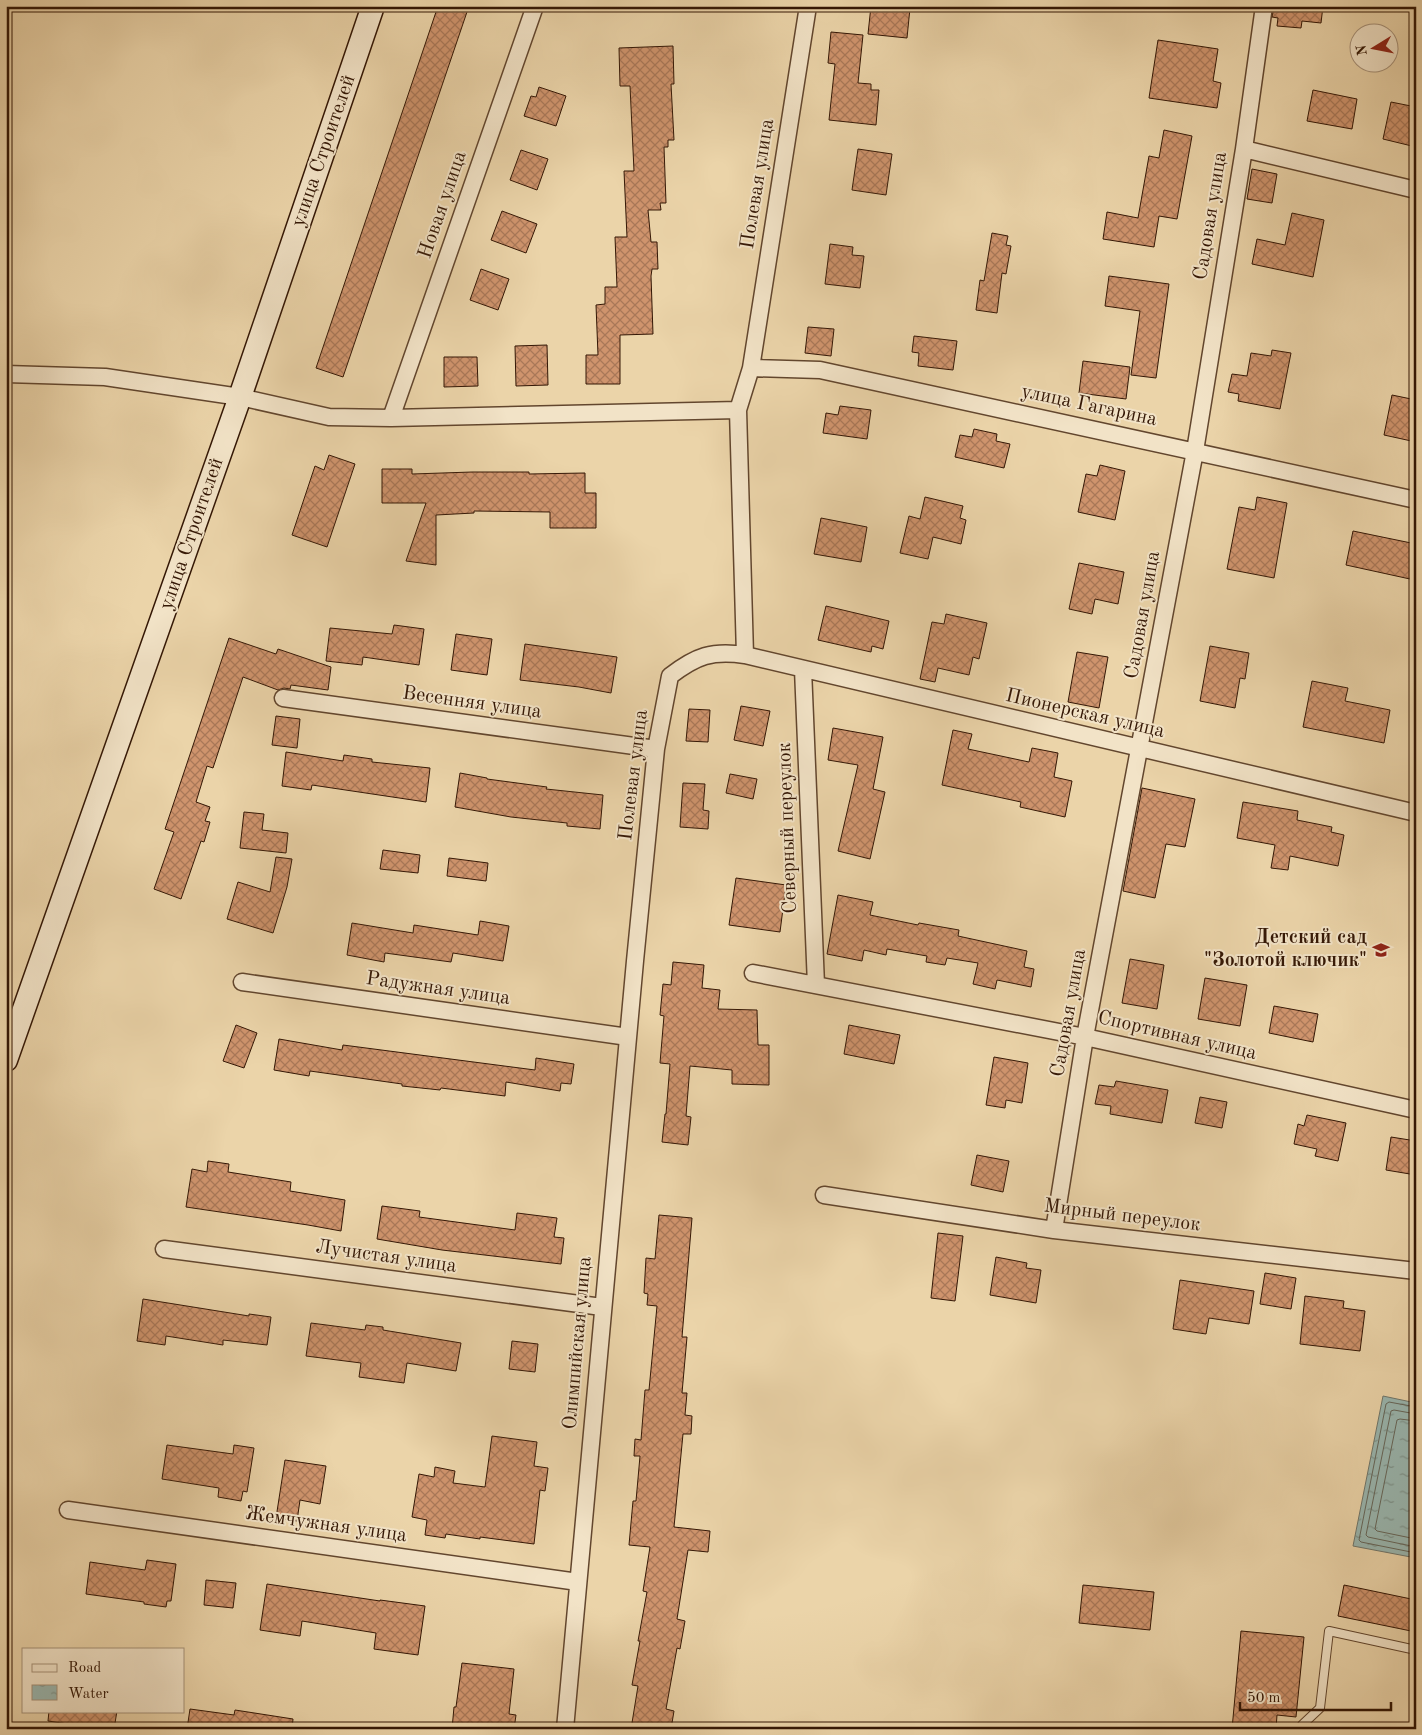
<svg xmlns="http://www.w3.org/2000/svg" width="1422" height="1735" viewBox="0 0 1422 1735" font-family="'Old Standard TT',serif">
	<defs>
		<pattern id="water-ripples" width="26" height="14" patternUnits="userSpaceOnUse" patternTransform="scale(1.25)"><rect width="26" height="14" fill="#9ab7b0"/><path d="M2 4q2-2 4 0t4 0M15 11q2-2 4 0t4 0" fill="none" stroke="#7e948d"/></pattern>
		<pattern id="building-cross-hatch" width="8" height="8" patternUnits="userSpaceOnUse" patternTransform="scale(1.25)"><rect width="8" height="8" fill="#cf946d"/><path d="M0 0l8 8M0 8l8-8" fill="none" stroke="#a97858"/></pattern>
	</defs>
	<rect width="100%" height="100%" fill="#ebd4a9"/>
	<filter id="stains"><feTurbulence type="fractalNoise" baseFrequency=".004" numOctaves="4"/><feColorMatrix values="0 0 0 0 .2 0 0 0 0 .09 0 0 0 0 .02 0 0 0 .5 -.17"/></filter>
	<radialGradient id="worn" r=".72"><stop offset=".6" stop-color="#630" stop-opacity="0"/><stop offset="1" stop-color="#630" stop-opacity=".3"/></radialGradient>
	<!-- water -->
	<path fill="url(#water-ripples)" stroke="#71776c" d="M 1383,1396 L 1416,1403 L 1416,1558 L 1353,1546 Z"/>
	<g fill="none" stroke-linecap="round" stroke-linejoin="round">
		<!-- shore -->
		<path stroke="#67675a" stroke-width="1" d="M 1416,1407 L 1389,1402 L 1386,1404 L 1359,1540 L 1361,1542 L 1416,1553
			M 1416,1414 L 1394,1410 L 1391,1411 L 1366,1535 L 1368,1537 L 1416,1547
			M 1416,1421 L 1400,1419 L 1397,1420 L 1375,1529 L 1377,1531 L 1416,1539"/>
	</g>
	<!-- building -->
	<path fill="url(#building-cross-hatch)" stroke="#341705" d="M 438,6 L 469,6 L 343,377 L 316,368 Z
		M 871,6 L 910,8 L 907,38 L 868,34 Z
		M 1274,6 L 1323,6 L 1321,23 L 1302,21 L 1301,28 L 1277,26 L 1278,18 L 1272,17 Z
		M 831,32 L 863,35 L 858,83 L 871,84 L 871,90 L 879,90 L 876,125 L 829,120 L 835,64 L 828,63 Z
		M 1158,40 L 1218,49 L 1213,81 L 1221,83 L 1217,108 L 1149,98 Z
		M 673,46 L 674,84 L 671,84 L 674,140 L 668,140 L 668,147 L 664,147 L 666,203 L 660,203 L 661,210 L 648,210 L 651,242 L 657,242 L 658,269 L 652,269 L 651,276 L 653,334 L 620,335 L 620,384 L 586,384 L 586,355 L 598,355 L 596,305 L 605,304 L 605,287 L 617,287 L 615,237 L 627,237 L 624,171 L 634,171 L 630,86 L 620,86 L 619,48 Z
		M 539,87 L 566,96 L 556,126 L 524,116 L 531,96 L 536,97 Z
		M 1313,90 L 1357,99 L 1352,129 L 1307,121 Z
		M 1391,102 L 1416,107 L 1416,147 L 1383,139 Z
		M 1164,130 L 1192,136 L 1177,219 L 1159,216 L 1154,247 L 1103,239 L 1107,212 L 1138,218 L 1149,156 L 1159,158 Z
		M 858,149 L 892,154 L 886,195 L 852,190 Z
		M 521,150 L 548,159 L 537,190 L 510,180 Z
		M 1252,169 L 1277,174 L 1272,203 L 1247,199 Z
		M 502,211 L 537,224 L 526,253 L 491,240 Z
		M 1292,213 L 1324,220 L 1313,277 L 1252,264 L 1257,239 L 1285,245 Z
		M 992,233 L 1008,236 L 1006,245 L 1011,246 L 1006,274 L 1002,273 L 997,313 L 976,310 L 980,280 L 984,281 Z
		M 830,244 L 853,247 L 852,255 L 864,256 L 860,288 L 825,284 Z
		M 481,269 L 509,279 L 498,310 L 470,300 Z
		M 1109,276 L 1169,284 L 1156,378 L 1131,375 L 1140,311 L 1105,306 Z
		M 808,327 L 834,329 L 831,356 L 805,353 Z
		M 914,336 L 957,341 L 953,370 L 918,366 L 919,353 L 912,352 Z
		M 547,345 L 548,385 L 516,386 L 515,346 Z
		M 1272,350 L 1291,353 L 1280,409 L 1238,401 L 1239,394 L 1228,392 L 1232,374 L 1247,376 L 1251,353 L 1271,356 Z
		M 444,357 L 477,357 L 478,386 L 444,387 Z
		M 1083,361 L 1130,367 L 1126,399 L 1079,393 Z
		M 1392,395 L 1416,400 L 1416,442 L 1384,435 Z
		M 840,406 L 871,410 L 867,439 L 823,433 L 826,413 L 838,415 Z
		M 974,429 L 997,434 L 996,441 L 1010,444 L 1004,468 L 955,457 L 960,435 L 972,437 Z
		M 329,455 L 355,464 L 327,547 L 292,535 L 315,466 L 324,470 Z
		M 1100,465 L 1125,471 L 1115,520 L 1078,512 L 1086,474 L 1097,476 Z
		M 382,469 L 412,469 L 412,474 L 472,472 L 529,472 L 529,474 L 585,473 L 585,493 L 596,493 L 596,528 L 550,528 L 550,512 L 474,511 L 474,513 L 436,515 L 436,565 L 406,561 L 426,503 L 382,503 Z
		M 925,497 L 963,506 L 960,518 L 966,520 L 961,544 L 933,537 L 928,559 L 900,553 L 909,516 L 920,519 Z
		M 1257,497 L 1287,503 L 1274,578 L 1227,569 L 1239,507 L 1255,510 Z
		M 821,518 L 867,527 L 861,562 L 814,554 Z
		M 1353,531 L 1416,544 L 1416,552 L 1410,579 L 1346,565 Z
		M 1079,563 L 1124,572 L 1118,604 L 1095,599 L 1092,614 L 1069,609 Z
		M 826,606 L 889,621 L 883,649 L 872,646 L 871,652 L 818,640 Z
		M 946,614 L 987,623 L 979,659 L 973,657 L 969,675 L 938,668 L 935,682 L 920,679 L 932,622 L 944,624 Z
		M 394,625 L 424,629 L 419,665 L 363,657 L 362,665 L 326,661 L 330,628 L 392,634 Z
		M 456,634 L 492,639 L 487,675 L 451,670 Z
		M 229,638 L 276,654 L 278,649 L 331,667 L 328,690 L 291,685 L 290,689 L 284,688 L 278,690 L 243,677 L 213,768 L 207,766 L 196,802 L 210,807 L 205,821 L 210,822 L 204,842 L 201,841 L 181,899 L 154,889 L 174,832 L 165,829 Z
		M 525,644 L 617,657 L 611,693 L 579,687 L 520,680 Z
		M 1210,646 L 1249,653 L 1245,679 L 1240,678 L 1235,708 L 1200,701 Z
		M 1077,652 L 1108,657 L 1099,708 L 1068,702 Z
		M 1312,681 L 1348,688 L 1345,701 L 1390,710 L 1384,743 L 1303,727 Z
		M 741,706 L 770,711 L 763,746 L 734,740 Z
		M 689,709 L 710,710 L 708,742 L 686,741 Z
		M 276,716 L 300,719 L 297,748 L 272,745 Z
		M 833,728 L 883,737 L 873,789 L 885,792 L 870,859 L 838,851 L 858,765 L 828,760 Z
		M 953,730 L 972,734 L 968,749 L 1029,762 L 1032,748 L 1058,753 L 1054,777 L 1072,781 L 1065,817 L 1020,807 L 1021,802 L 942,785 Z
		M 286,752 L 343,761 L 344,755 L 372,759 L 372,762 L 430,768 L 426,802 L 312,785 L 311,790 L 282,786 Z
		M 460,773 L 487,778 L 487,779 L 547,787 L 546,789 L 603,795 L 600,829 L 567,826 L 567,823 L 511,817 L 455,807 Z
		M 730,774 L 757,779 L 753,799 L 726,793 Z
		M 683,783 L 705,784 L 703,810 L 709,811 L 708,829 L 680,827 Z
		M 1142,788 L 1195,799 L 1185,847 L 1166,844 L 1155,898 L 1123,891 Z
		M 1243,802 L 1298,811 L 1297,820 L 1332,827 L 1331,832 L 1344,835 L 1338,866 L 1290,856 L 1288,870 L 1271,868 L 1275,845 L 1237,838 Z
		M 244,812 L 264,814 L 262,830 L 288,833 L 286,853 L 240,848 Z
		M 383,850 L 420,855 L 418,873 L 380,869 Z
		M 276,857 L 292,859 L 287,887 L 273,933 L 227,919 L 238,882 L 270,892 Z
		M 449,858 L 488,863 L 486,881 L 447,876 Z
		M 736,878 L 786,885 L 780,932 L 729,925 Z
		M 838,895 L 873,902 L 870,915 L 918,925 L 919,923 L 959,930 L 958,936 L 1027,951 L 1024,967 L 1034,969 L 1031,987 L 997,980 L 995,989 L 973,984 L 978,963 L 947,958 L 945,965 L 926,962 L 927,956 L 887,949 L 886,955 L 864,950 L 862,961 L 827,954 Z
		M 480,921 L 509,926 L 503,961 L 453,953 L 451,962 L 385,953 L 384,962 L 347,955 L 352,923 L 413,933 L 414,925 L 478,935 Z
		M 1130,959 L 1164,965 L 1157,1009 L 1122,1003 Z
		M 673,962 L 704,965 L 702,988 L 720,990 L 718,1009 L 757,1010 L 758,1045 L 769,1045 L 769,1085 L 732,1084 L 732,1070 L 690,1066 L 686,1116 L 691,1117 L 688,1145 L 662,1142 L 665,1114 L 666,1114 L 670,1064 L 660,1063 L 664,1016 L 660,1015 L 663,984 L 671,985 Z
		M 1205,978 L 1247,985 L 1240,1026 L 1198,1019 Z
		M 1274,1006 L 1318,1014 L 1313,1042 L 1269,1033 Z
		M 236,1025 L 257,1033 L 244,1068 L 223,1061 Z
		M 849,1025 L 900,1035 L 894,1064 L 844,1054 Z
		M 279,1039 L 342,1050 L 343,1045 L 535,1070 L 536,1058 L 574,1064 L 571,1084 L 561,1083 L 560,1091 L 506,1082 L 505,1096 L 441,1088 L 440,1090 L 402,1086 L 402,1084 L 310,1071 L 309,1076 L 274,1070 Z
		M 994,1057 L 1028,1063 L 1022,1103 L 1006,1100 L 1005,1108 L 986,1105 Z
		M 1116,1081 L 1168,1090 L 1162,1123 L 1110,1114 L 1111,1106 L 1095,1104 L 1099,1085 L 1114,1087 Z
		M 1200,1097 L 1227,1102 L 1222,1128 L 1195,1123 Z
		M 1307,1115 L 1346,1123 L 1338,1161 L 1315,1156 L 1317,1149 L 1294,1144 L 1298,1124 L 1304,1126 Z
		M 1391,1137 L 1416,1141 L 1416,1175 L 1386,1170 Z
		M 977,1155 L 1009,1161 L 1003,1192 L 971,1185 Z
		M 208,1161 L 229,1164 L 228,1172 L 291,1182 L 290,1191 L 345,1200 L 341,1231 L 308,1225 L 186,1207 L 192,1169 L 207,1172 Z
		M 382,1206 L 420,1211 L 419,1217 L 515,1230 L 517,1213 L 557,1218 L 554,1237 L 564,1238 L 561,1264 L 442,1250 L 377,1239 Z
		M 659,1215 L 692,1218 L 682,1337 L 687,1337 L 682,1393 L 687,1393 L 685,1415 L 692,1416 L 691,1434 L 683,1434 L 674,1527 L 710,1531 L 708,1552 L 688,1550 L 677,1619 L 685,1621 L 680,1649 L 677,1648 L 666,1709 L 674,1711 L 671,1729 L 631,1729 L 638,1686 L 632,1685 L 640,1641 L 638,1641 L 647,1592 L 643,1591 L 650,1547 L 629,1545 L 633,1501 L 636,1501 L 640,1456 L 634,1456 L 635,1439 L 641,1440 L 645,1390 L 649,1390 L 657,1306 L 647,1305 L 648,1294 L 644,1293 L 646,1258 L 655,1259 Z
		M 938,1233 L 963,1236 L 955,1301 L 931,1298 Z
		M 996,1257 L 1027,1263 L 1026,1268 L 1041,1270 L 1036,1303 L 990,1295 Z
		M 1265,1273 L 1296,1278 L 1291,1309 L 1260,1304 Z
		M 1180,1280 L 1254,1291 L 1249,1324 L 1209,1318 L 1206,1334 L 1173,1329 Z
		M 1305,1296 L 1344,1301 L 1343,1308 L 1365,1311 L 1360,1351 L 1300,1344 Z
		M 143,1299 L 249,1316 L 249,1314 L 271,1317 L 267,1345 L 223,1340 L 223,1345 L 166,1336 L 165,1345 L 137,1341 Z
		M 311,1323 L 365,1330 L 366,1325 L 383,1327 L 383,1330 L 461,1343 L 456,1371 L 407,1363 L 404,1383 L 359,1377 L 361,1363 L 306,1356 Z
		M 512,1341 L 538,1344 L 535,1372 L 509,1369 Z
		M 492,1436 L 537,1442 L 534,1466 L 548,1468 L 545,1491 L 540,1490 L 534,1544 L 480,1537 L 480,1539 L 446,1534 L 445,1538 L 425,1535 L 427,1520 L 412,1517 L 419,1474 L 434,1477 L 435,1467 L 455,1471 L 453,1483 L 485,1487 Z
		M 167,1445 L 233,1454 L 234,1445 L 254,1448 L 247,1492 L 243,1491 L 241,1501 L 218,1497 L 219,1488 L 162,1479 Z
		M 285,1460 L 326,1466 L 320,1504 L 300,1500 L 297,1521 L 276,1518 Z
		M 147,1560 L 176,1564 L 171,1601 L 167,1601 L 166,1607 L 144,1604 L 144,1602 L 86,1594 L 90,1562 L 145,1570 Z
		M 206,1580 L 236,1583 L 233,1608 L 204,1605 Z
		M 267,1584 L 380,1601 L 380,1600 L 425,1606 L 418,1655 L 374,1649 L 376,1633 L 302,1621 L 300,1636 L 260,1630 Z
		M 1083,1585 L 1154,1592 L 1150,1630 L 1079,1623 Z
		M 1344,1585 L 1416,1600 L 1416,1632 L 1338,1616 Z
		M 1241,1631 L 1304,1637 L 1296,1717 L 1277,1715 L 1276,1729 L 1232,1729 Z
		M 462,1663 L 514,1669 L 509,1714 L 516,1715 L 514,1729 L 452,1729 L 454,1707 L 456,1707 Z
		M 190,1709 L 234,1715 L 235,1710 L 293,1719 L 292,1729 L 187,1729 Z
		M 49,1711 L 117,1711 L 114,1729 L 88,1729 L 88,1727 L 48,1721 Z"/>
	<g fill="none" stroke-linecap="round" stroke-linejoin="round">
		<!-- service casing -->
		<g stroke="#62462e" stroke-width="10">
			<path id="service" d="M 1302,1725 L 1320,1708 L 1329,1631 L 1416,1650"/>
		</g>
		<!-- minor casing -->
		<g stroke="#62462e" stroke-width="19">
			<path id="minor" d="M 1244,149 L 1416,190
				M 751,368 L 820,370 L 1416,500
				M 6,374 L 105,377 L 240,397 L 329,417 L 391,418 L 738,410
				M 391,418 L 535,6
				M 745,655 L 738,410 L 751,368 L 808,6
				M 803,669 L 816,985
				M 283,698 L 656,749
				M 753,973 L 1085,1037 L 1416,1110
				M 242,982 L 628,1037
				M 824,1195 L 1054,1230 L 1416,1271
				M 1054,1230 L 1085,1037 L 1195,451 L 1244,149 L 1264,6
				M 164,1249 L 602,1307
				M 68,1510 L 578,1582
				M 565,1729 L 635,961 L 656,749 L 670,676 C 696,656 712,650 745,655 L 1416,813"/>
		</g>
		<!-- secondary casing -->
		<g stroke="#341705" stroke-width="25">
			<path id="secondary" d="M 6,1060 L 240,397 L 373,6"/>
		</g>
		<!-- service -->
		<use href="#service" stroke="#f2e3c7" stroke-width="8"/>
		<!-- minor -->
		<use href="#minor" stroke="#f2e3c7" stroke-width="16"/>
		<!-- secondary -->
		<use href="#secondary" stroke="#f2e3c7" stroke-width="22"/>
	</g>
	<!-- icons -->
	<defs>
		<g id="school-bare" transform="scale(1.35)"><path d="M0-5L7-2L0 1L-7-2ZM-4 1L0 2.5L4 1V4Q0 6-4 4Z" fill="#8f2418" stroke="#f2e3c7" stroke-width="2.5" paint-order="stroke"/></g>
	</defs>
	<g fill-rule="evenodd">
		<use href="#school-bare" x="1381" y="950"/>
	</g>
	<g text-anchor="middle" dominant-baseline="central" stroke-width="4" stroke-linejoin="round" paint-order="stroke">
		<!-- street labels -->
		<g font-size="20" fill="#341705" stroke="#f2e3c7">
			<text transform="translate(324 151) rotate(-71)">улица Строителей</text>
			<text transform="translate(758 184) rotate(-81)">Полевая улица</text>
			<text transform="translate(443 205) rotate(-71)">Новая улица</text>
			<text transform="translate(1211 216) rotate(-81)">Садовая улица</text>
			<text transform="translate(1089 406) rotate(12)">улица Гагарина</text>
			<text transform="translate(192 534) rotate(-71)">улица Строителей</text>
			<text transform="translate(1143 615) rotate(-80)">Садовая улица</text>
			<text transform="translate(472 703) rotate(8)">Весенняя улица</text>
			<text transform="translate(1085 714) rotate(13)">Пионерская улица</text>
			<text transform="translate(634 775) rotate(-83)">Полевая улица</text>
			<text transform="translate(788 828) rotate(-92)">Северный переулок</text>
			<text transform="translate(438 989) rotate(8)">Радужная улица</text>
			<text transform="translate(1069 1013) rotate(-80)">Садовая улица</text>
			<text transform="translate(1177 1036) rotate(13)">Спортивная улица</text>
			<text transform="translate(1122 1216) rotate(7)">Мирный переулок</text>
			<text transform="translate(386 1257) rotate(8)">Лучистая улица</text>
			<text transform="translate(578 1343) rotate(-85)">Олимпийская улица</text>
			<text transform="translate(326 1525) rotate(8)">Жемчужная улица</text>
		</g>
		<!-- poi labels -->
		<g font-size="20" font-weight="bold" fill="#341705" stroke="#f2e3c7" text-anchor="end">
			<text x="1367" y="938">Детский сад<tspan x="1367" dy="23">"Золотой ключик"</tspan></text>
		</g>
	</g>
	<!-- margin -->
	<rect width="1422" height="1735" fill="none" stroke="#ebd4a9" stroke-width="25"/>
	<rect x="8" y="8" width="1407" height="1720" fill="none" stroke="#341705" stroke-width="2.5"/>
	<rect x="12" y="12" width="1397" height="1710" fill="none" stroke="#341705"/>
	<!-- legend -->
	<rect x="22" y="1648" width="162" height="65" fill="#f2e3c7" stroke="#a69179"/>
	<rect x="32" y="1664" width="25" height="8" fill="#f2e3c7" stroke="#a69179"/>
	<text x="68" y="1672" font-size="15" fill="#341705">Road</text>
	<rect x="32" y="1685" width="25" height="15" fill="url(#water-ripples)" stroke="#a69179"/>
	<text x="68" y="1698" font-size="15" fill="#341705">Water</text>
	<!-- north arrow -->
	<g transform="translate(1374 48) rotate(260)"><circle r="24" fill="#f2e3c7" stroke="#a69179"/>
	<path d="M0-4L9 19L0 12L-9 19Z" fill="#8f2418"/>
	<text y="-8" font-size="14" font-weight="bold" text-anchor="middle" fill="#341705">N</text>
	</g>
	<!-- scale -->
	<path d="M1240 1702v8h151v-8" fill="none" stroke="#341705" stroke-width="2.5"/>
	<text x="1247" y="1702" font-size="15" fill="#341705" stroke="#f2e3c7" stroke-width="4" paint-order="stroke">50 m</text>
	<rect width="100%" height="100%" filter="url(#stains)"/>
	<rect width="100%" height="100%" fill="url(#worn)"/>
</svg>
